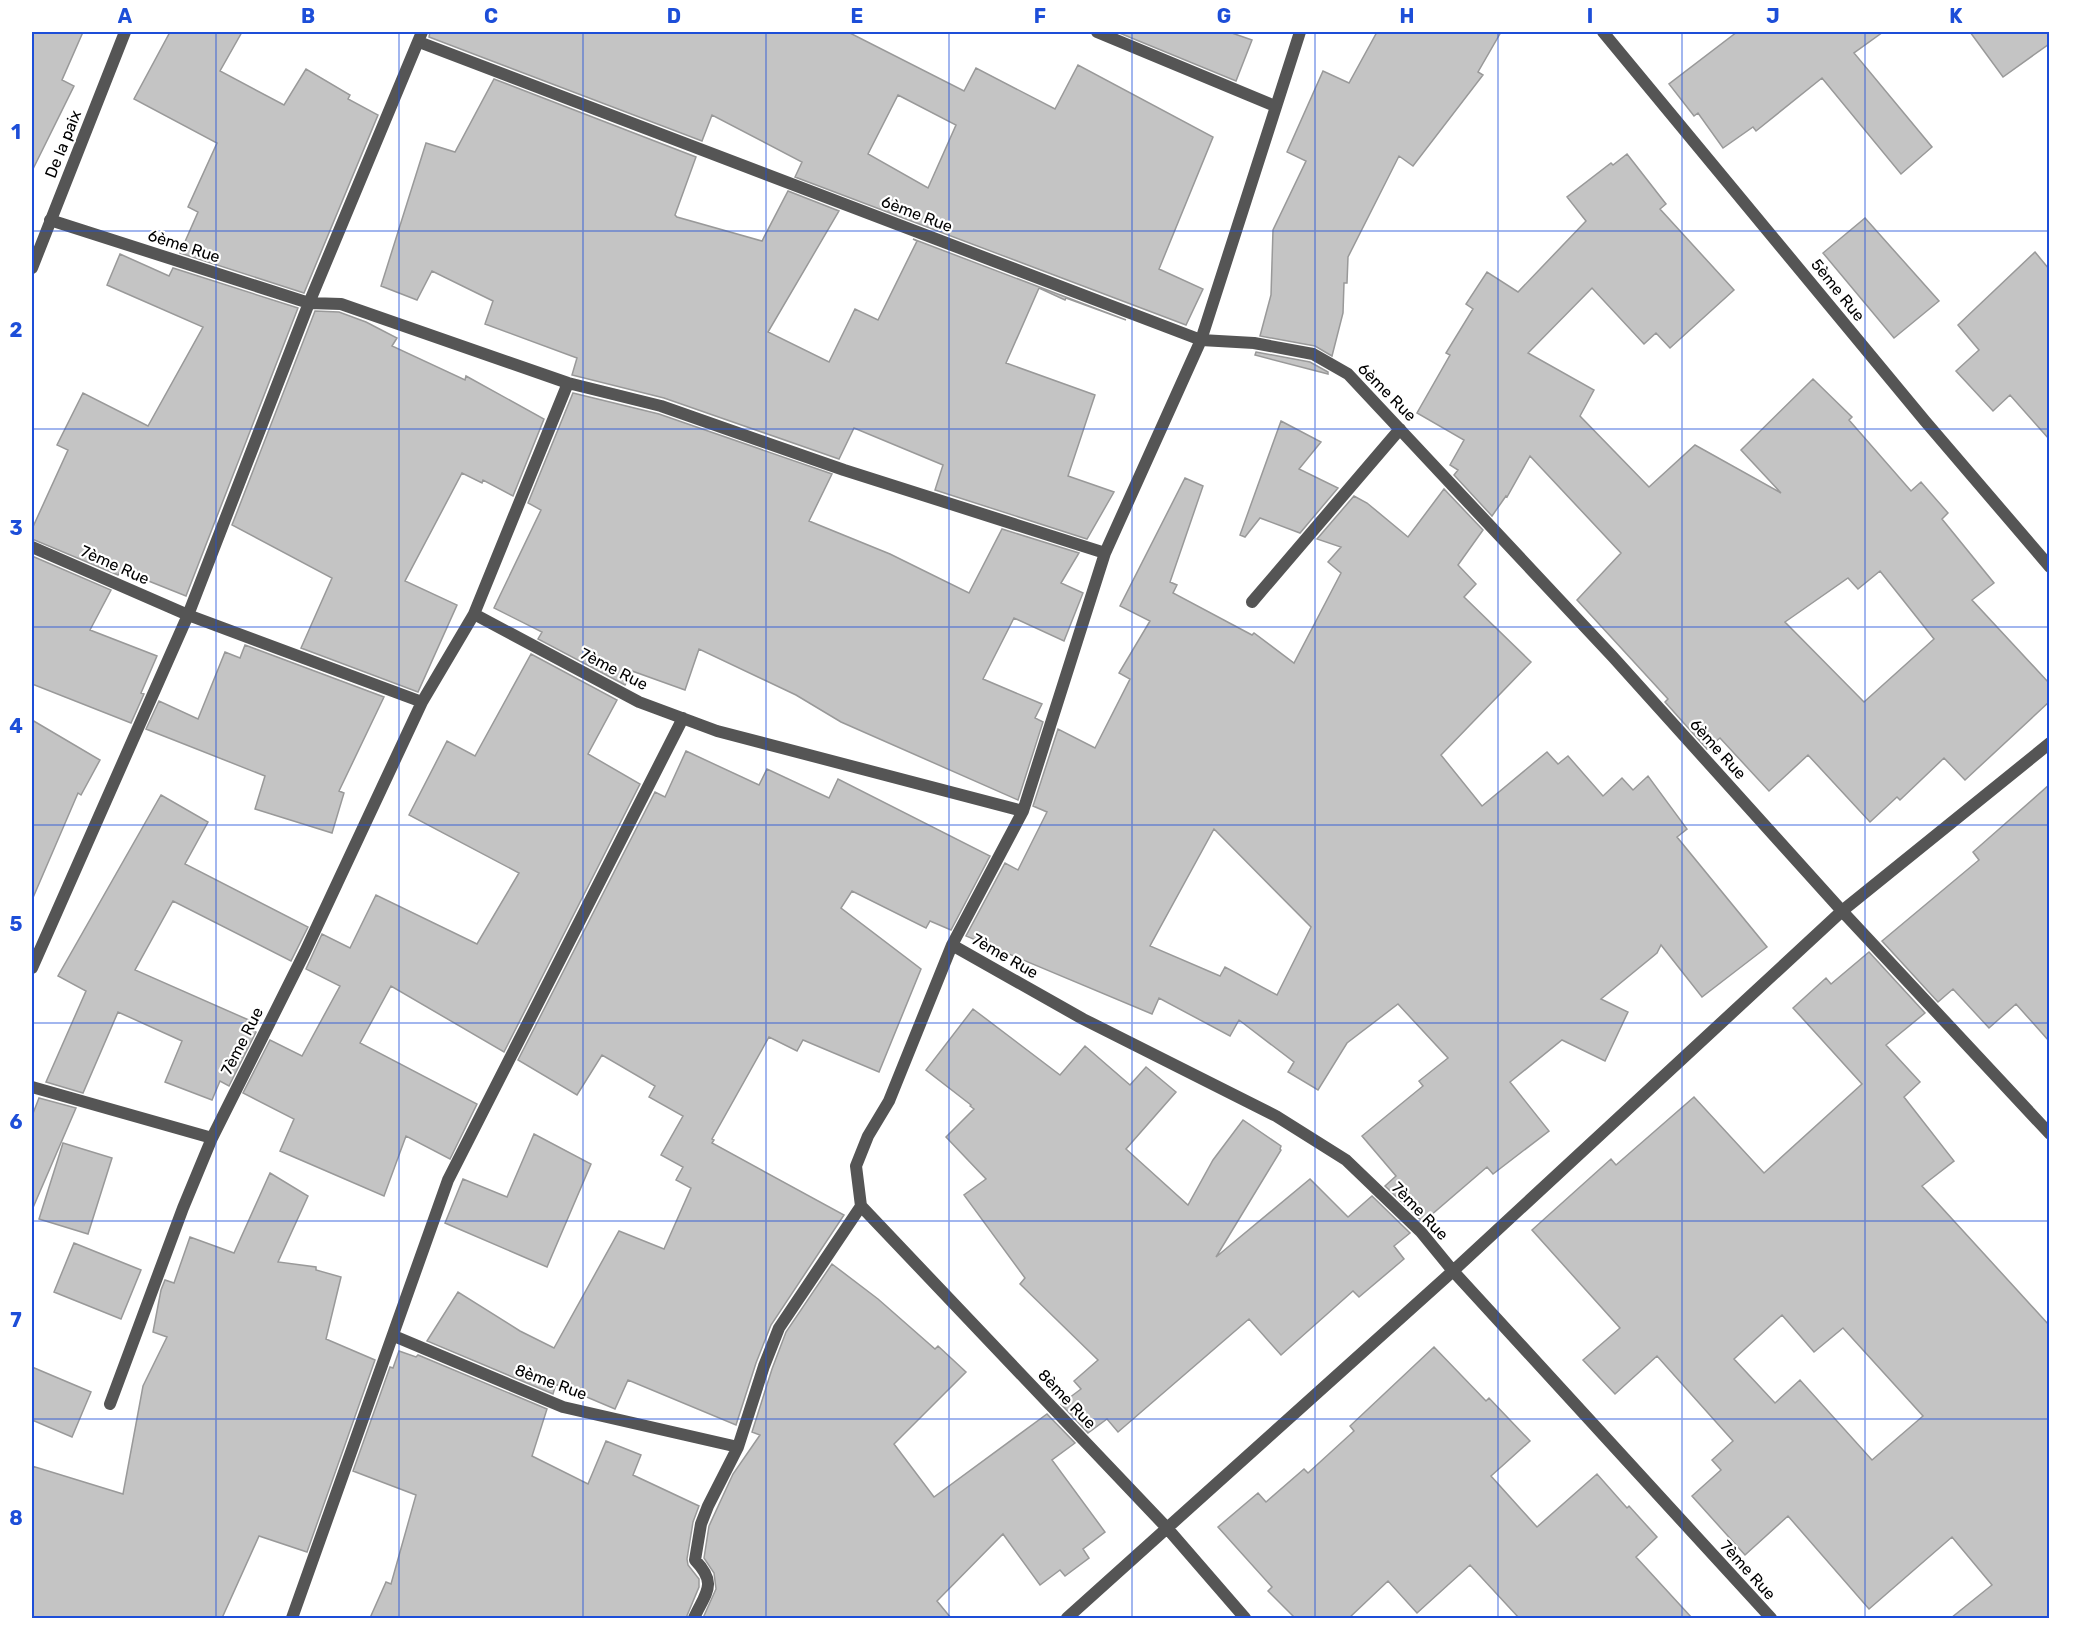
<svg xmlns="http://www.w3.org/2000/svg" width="2081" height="1650" viewBox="0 0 2081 1650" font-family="Rubik,sans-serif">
	<rect width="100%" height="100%" fill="#fff"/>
	<!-- building -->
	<path fill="#c4c4c4" stroke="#999" stroke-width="1.5" fill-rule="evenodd" d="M 32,32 L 83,32 L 62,80 L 74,86 L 32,171 Z
		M 170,32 L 242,32 L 220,71 L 284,105 L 306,69 L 350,95 L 348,99 L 378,115 L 304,293 L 180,253 L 198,212 L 188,207 L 217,143 L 134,99 Z
		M 430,32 L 848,32 L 964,91 L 976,68 L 1055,109 L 1078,65 L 1213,137 L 1159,269 L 1203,289 L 1186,325 L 795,177 L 802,162 L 712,115 L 702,141 L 429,37 ZM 898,95 L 956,125 L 928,188 L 868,154 Z
		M 1117,32 L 1229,32 L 1252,40 L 1236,81 Z
		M 1377,32 L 1501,32 L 1478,72 L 1483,75 L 1413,166 L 1399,156 L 1348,257 L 1347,283 L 1344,283 L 1343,313 L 1332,356 L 1315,346 L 1260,336 L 1271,295 L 1273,230 L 1306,161 L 1287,152 L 1323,71 L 1349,83 Z
		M 1737,32 L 1883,32 L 1854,53 L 1932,147 L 1901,174 L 1822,78 L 1756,131 L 1753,127 L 1723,148 L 1698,113 L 1694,116 L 1669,84 Z
		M 1970,32 L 2049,32 L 2049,44 L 2003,77 Z
		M 494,79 L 696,157 L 675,215 L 677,217 L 762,241 L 788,191 L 839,211 L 768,332 L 829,362 L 855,309 L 878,320 L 917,241 L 913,239 L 1126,320 L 1066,298 L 1065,300 L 1039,288 L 1006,363 L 1095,395 L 1068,476 L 1114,492 L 1087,539 L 935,490 L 943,465 L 854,428 L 839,459 L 664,398 L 572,375 L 577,358 L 485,324 L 493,301 L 432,271 L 417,300 L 381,286 L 426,143 L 455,152 Z
		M 1627,154 L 1666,204 L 1660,209 L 1734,290 L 1670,348 L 1656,333 L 1644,344 L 1592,288 L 1528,353 L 1594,390 L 1580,416 L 1649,487 L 1695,445 L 1781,493 L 1741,450 L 1813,379 L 1852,417 L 1849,420 L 1911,491 L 1921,482 L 1948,513 L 1942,519 L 1994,583 L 1972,600 L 2049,683 L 2049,702 L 1965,780 L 1944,758 L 1900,800 L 1897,797 L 1870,822 L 1808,755 L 1769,791 L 1720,738 L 1707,749 L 1665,702 L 1668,699 L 1577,600 L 1621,553 L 1530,456 L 1507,497 L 1506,496 L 1492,516 L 1454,475 L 1458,470 L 1450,465 L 1464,440 L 1417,413 L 1450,355 L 1446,353 L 1473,309 L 1466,304 L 1487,272 L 1518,292 L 1586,221 L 1567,197 L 1611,163 L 1613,165 ZM 1880,571 L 1934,639 L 1864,702 L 1785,622 L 1848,578 L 1858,589 Z
		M 1865,218 L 1939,301 L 1894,338 L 1823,253 Z
		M 2035,252 L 2049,269 L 2049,439 L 2010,395 L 1993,411 L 1956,371 L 1979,350 L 1958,325 Z
		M 120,254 L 169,276 L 173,268 L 298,308 L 186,596 L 121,570 L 118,575 L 32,539 L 32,529 L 68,450 L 57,445 L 83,393 L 148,426 L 203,327 L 107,285 Z
		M 315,311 L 339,312 L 366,322 L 397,338 L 392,346 L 465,380 L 466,376 L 544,419 L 513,496 L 483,480 L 482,483 L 462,473 L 405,581 L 457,605 L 418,692 L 301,648 L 332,578 L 232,525 Z
		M 1256,352 L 1310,362 L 1328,372 L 1328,374 L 1255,355 Z
		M 573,393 L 659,414 L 832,474 L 809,521 L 890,554 L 969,593 L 1002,529 L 1079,553 L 1061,583 L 1083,593 L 1064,641 L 1014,618 L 983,679 L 1042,704 L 1035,718 L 1043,722 L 1018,800 L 841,722 L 796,695 L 699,649 L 685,690 L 632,671 L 625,685 L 538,639 L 542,632 L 494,608 L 541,510 L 528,503 Z
		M 1281,421 L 1321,442 L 1299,469 L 1338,488 L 1300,533 L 1260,518 L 1245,537 L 1240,535 Z
		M 1185,478 L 1203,486 L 1170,582 L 1177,585 L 1173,593 L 1252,635 L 1254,633 L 1294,663 L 1341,573 L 1328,562 L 1341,547 L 1317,539 L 1354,496 L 1367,503 L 1408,537 L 1444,489 L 1483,530 L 1458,565 L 1476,584 L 1464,597 L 1531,662 L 1441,755 L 1482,806 L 1547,752 L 1558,764 L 1568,756 L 1603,796 L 1622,778 L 1633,790 L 1648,776 L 1687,829 L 1677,837 L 1767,947 L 1702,997 L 1661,945 L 1657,953 L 1601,999 L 1628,1012 L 1605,1061 L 1562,1040 L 1510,1082 L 1549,1131 L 1493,1174 L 1487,1167 L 1423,1222 L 1385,1186 L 1396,1176 L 1362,1136 L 1423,1086 L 1419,1081 L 1448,1058 L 1398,1004 L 1347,1043 L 1318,1090 L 1288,1072 L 1294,1062 L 1239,1020 L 1230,1036 L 1159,998 L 1152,1014 L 966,936 L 1005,863 L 1018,870 L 1047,812 L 1033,806 L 1058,729 L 1095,748 L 1130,679 L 1119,673 L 1150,621 L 1120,606 ZM 1214,829 L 1311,927 L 1277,995 L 1225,967 L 1220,976 L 1150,946 Z
		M 32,556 L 111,590 L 90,630 L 157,656 L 141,693 L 144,694 L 131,723 L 32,684 Z
		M 245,645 L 384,697 L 339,791 L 344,793 L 332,833 L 255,809 L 265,776 L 146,729 L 159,701 L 198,719 L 225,652 L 240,658 Z
		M 531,654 L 617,700 L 588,754 L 640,784 L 504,1052 L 391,986 L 360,1043 L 477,1104 L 450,1159 L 406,1136 L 384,1196 L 280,1151 L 294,1119 L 243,1093 L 270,1040 L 302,1056 L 340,986 L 306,969 L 322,934 L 350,948 L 376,895 L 477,944 L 519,873 L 409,815 L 447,741 L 475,756 Z
		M 32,720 L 100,760 L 81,795 L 78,793 L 32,900 Z
		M 686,751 L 759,785 L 767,769 L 829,798 L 838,779 L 990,856 L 951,930 L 930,921 L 926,928 L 852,891 L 841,908 L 921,969 L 879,1072 L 803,1040 L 797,1051 L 769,1037 L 712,1139 L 714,1140 L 712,1143 L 844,1215 L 771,1325 L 756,1363 L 736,1425 L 628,1380 L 615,1409 L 556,1384 L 553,1394 L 427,1341 L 458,1292 L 520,1331 L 554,1348 L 619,1231 L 664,1249 L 691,1188 L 676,1180 L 683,1167 L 661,1155 L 683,1116 L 649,1097 L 655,1086 L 602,1055 L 577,1095 L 518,1060 L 655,792 L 665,797 Z
		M 2049,785 L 2049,1041 L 2016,1004 L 1989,1028 L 1953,989 L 1938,1002 L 1882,941 L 1979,860 L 1973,852 Z
		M 161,795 L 208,822 L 185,864 L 308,927 L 291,961 L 173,901 L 135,970 L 251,1021 L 248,1028 L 256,1032 L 229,1086 L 220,1081 L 212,1100 L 165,1082 L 182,1041 L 118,1012 L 83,1093 L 46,1082 L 86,991 L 58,976 Z
		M 1869,952 L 1925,1013 L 1886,1045 L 1920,1082 L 1904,1097 L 1954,1161 L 1922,1186 L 2049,1325 L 2049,1618 L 1951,1618 L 1992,1585 L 1952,1537 L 1869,1609 L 1788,1516 L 1745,1555 L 1692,1496 L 1721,1470 L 1712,1460 L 1733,1441 L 1657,1356 L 1615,1394 L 1583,1360 L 1620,1328 L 1532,1230 L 1611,1159 L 1616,1165 L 1694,1097 L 1764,1173 L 1862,1084 L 1793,1008 L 1826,978 L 1831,984 ZM 1782,1315 L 1814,1352 L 1843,1328 L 1923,1416 L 1872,1460 L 1800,1380 L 1775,1403 L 1734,1359 Z
		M 973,1009 L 1060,1075 L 1085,1046 L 1130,1085 L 1146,1067 L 1176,1092 L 1126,1149 L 1188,1205 L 1213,1160 L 1243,1120 L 1281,1146 L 1280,1149 L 1281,1150 L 1216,1257 L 1310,1179 L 1348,1217 L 1372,1196 L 1410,1233 L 1394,1246 L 1404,1259 L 1359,1297 L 1353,1291 L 1281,1355 L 1249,1319 L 1118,1432 L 1107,1419 L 1088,1433 L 1061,1404 L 1081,1389 L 1074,1381 L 1098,1360 L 1020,1284 L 1025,1278 L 964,1195 L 986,1179 L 946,1137 L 974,1109 L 970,1106 L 971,1105 L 926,1070 Z
		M 39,1098 L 76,1108 L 32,1210 L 32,1116 Z
		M 534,1134 L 591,1164 L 547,1267 L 445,1223 L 463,1179 L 507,1197 Z
		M 63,1143 L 112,1158 L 88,1234 L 39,1219 Z
		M 270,1173 L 308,1196 L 278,1262 L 316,1267 L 316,1270 L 341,1277 L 326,1339 L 375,1360 L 307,1552 L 259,1536 L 222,1618 L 32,1618 L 32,1466 L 123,1494 L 143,1386 L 167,1337 L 153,1332 L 161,1290 L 165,1280 L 174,1283 L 190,1237 L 234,1253 Z
		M 74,1243 L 141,1270 L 121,1319 L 54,1292 Z
		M 832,1264 L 878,1299 L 935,1349 L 938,1346 L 966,1372 L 894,1444 L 934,1497 L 1047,1414 L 1075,1443 L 1052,1460 L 1105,1532 L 1083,1549 L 1089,1558 L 1065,1576 L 1060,1570 L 1040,1585 L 1003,1534 L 937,1601 L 951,1618 L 703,1618 L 716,1589 L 714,1573 L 704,1558 L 709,1526 L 733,1474 L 760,1435 L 752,1432 L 772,1369 L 786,1332 Z
		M 1434,1347 L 1486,1401 L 1489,1398 L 1530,1441 L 1491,1476 L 1537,1527 L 1597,1474 L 1627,1508 L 1629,1506 L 1657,1537 L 1636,1557 L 1692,1618 L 1519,1618 L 1470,1565 L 1417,1613 L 1388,1581 L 1349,1618 L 1295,1618 L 1268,1591 L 1272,1587 L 1218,1527 L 1258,1493 L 1266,1502 L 1304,1469 L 1308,1473 L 1354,1431 L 1350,1426 Z
		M 399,1351 L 416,1357 L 418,1355 L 547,1409 L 532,1456 L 588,1484 L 606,1441 L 641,1455 L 633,1475 L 699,1506 L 693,1522 L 687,1559 L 688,1565 L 699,1579 L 699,1587 L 686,1618 L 370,1618 L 386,1582 L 391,1584 L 416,1495 L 353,1471 L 390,1367 L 393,1368 Z
		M 32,1367 L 91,1392 L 72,1437 L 32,1420 Z"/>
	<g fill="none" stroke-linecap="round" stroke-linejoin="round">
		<!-- minor -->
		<path stroke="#555" stroke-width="12" d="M 1097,32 L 1275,106
			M 1603,32 L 1925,421 L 2050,567
			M 419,42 L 1201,340 L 1254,343 L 1313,354 L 1348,374 L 1613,657 L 1842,911 L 2050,1134
			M 50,220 L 309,303 L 341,304 L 568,383 L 661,406 L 844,470 L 1105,553
			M 32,547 L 188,615 L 422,702
			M 1252,602 L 1400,429
			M 474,614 L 639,702 L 717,731 L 1023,811
			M 952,945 L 1083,1019 L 1276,1116 L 1346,1160 L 1421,1232 L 1453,1271 L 1771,1618
			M 32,968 L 188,615 L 309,303 L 422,32
			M 32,1087 L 212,1138
			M 861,1206 L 1167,1528 L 1245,1618
			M 394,1336 L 563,1407 L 738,1447
			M 110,1404 L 183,1208 L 212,1138 L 305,952 L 422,702 L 474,614 L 568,383
			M 292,1618 L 448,1180 L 683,718
			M 694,1618 C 706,1592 718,1584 695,1560 L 701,1524 L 708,1506 L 738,1447 L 764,1366 L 779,1328 L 861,1206 L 856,1166 L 868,1136 L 889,1101 L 952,945 L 1023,811 L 1105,553 L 1201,340 L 1300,32
			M 1067,1618 L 1453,1271 L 1842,911 L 2050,743"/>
		<!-- tertiary -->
		<path stroke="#555" stroke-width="12" d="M 32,268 L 125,32"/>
	</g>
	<!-- grid -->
	<path fill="none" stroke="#1d4ed8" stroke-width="1.5" stroke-opacity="0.55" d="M 216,32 L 216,1618M 399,32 L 399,1618M 583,32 L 583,1618M 766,32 L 766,1618M 949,32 L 949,1618M 1132,32 L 1132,1618M 1315,32 L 1315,1618M 1498,32 L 1498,1618M 1682,32 L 1682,1618M 1865,32 L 1865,1618M 32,231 L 2050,231M 32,429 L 2050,429M 32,627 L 2050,627M 32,825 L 2050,825M 32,1023 L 2050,1023M 32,1221 L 2050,1221M 32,1419 L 2050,1419"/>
	<g text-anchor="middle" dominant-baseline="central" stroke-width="4.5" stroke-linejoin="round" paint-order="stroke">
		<!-- street labels -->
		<g font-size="16" fill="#000" stroke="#fff">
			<text transform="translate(63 144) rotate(-68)">De la paix</text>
			<text transform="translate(917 214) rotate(21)">6ème Rue</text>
			<text transform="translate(184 246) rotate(18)">6ème Rue</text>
			<text transform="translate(1838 290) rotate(51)">5ème Rue</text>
			<text transform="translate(1387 392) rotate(45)">6ème Rue</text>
			<text transform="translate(115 565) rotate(24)">7ème Rue</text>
			<text transform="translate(614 669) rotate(27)">7ème Rue</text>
			<text transform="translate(1718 749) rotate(48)">6ème Rue</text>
			<text transform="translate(1005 956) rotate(30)">7ème Rue</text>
			<text transform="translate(242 1041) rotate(-63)">7ème Rue</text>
			<text transform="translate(1420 1211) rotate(46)">7ème Rue</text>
			<text transform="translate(551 1382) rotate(20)">8ème Rue</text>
			<text transform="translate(1067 1399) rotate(46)">8ème Rue</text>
			<text transform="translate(1748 1570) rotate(48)">7ème Rue</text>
		</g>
	</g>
	<!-- border -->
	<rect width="2081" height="1650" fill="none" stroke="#ffffff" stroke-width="66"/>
	<rect x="33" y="33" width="2015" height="1584" fill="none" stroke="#1d4ed8" stroke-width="2"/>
	<g font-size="20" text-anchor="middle" font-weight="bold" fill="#1d4ed8">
		<text x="125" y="23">A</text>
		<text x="308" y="23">B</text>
		<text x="491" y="23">C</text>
		<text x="674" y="23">D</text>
		<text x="857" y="23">E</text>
		<text x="1040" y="23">F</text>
		<text x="1224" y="23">G</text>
		<text x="1407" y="23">H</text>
		<text x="1590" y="23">I</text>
		<text x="1773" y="23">J</text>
		<text x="1956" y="23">K</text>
		<text x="16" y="139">1</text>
		<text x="16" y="337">2</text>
		<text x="16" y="535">3</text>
		<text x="16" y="733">4</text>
		<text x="16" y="931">5</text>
		<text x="16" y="1129">6</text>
		<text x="16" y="1327">7</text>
		<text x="16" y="1525">8</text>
	</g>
</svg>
